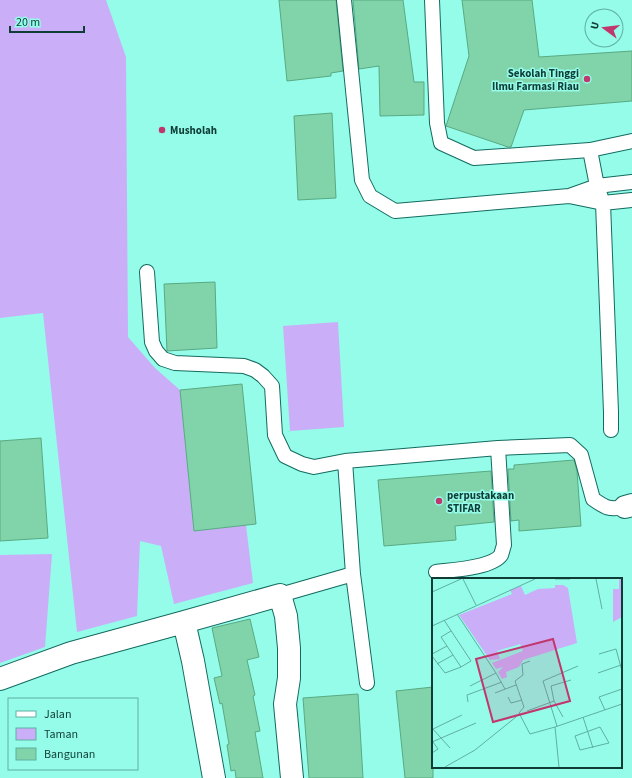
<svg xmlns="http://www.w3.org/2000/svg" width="632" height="778" viewBox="0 0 632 778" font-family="'Source Sans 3',sans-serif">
	<rect width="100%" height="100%" fill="#94fce9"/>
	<!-- green -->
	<path fill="#caaff8" d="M 0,0 L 106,0 L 126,57 L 128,337 L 155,368 L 180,390 L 194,531 L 246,525 L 253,583 L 174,604 L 161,546 L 140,541 L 137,616 L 77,632 L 43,313 L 0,318 Z
		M 338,322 L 344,427 L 290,431 L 283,326 Z
		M 52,554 L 45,647 L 0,663 L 0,555 Z"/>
	<!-- building -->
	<path fill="#81d3aa" stroke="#58aa82" d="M 279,0 L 336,0 L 343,71 L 331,73 L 331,76 L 287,81 Z
		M 353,0 L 403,0 L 414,82 L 424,82 L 424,115 L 380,116 L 379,66 L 359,69 Z
		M 462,0 L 532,0 L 539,57 L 632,51 L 632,101 L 524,110 L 511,147 L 508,147 L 446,126 L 469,56 Z
		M 332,113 L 336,198 L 298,200 L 294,116 Z
		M 215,282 L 217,348 L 167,351 L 164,284 Z
		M 242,384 L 256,524 L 194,531 L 180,390 Z
		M 41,438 L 48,538 L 0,541 L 0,441 Z
		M 574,460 L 577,471 L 581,526 L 519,531 L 519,520 L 511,521 L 508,469 L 514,469 L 514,465 Z
		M 491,471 L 494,522 L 455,526 L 456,540 L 384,546 L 378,480 Z
		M 250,619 L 259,657 L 247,660 L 255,695 L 253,696 L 260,731 L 255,732 L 263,778 L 236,778 L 235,770 L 231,771 L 227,745 L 229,744 L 222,703 L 220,704 L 214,678 L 222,676 L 212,628 Z
		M 433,687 L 433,778 L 405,778 L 396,691 Z
		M 358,694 L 363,778 L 309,778 L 303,698 Z"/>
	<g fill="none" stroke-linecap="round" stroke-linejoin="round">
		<!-- service casing -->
		<g stroke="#136b5f" stroke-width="16">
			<path id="service" d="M 344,0 L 362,180 L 370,196 L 395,211 L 569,196 L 603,203 L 632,200
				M 432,0 L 437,123 L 441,143 L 474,158 L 590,150
				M 569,196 L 597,186 L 632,182
				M 147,272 L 152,342 L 156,351 L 163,359 L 175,363 L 244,366 L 255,370 L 263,376 L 272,386 L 275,435 L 285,456 L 302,464 L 314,467 L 345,461 L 498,448 L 570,445 L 581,455 L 593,499 C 606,508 609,510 625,507
				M 611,430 L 611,412 L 603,203 L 597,186 L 590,150 L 632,141
				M 345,461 L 353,574 L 367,683
				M 436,572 C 452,570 492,568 501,555 C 502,552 503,548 504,545 L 498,448
				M 280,595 L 353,574"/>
		</g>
		<!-- minor casing -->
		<g stroke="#136b5f" stroke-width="24">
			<path id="minor" d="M 625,507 L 632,505
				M 184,622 L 280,595 L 286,616 L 289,648 L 289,678 L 285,704 L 292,778
				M 0,679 L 71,653 L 184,622 L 193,661 L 214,778"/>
		</g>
		<!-- service -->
		<use href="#service" stroke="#fff" stroke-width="14"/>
		<!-- minor -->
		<use href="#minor" stroke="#fff" stroke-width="22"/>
	</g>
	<!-- markers -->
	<g fill="#c1366d" stroke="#94fce9" stroke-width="1.5">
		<circle cx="587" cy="79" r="4"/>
		<circle cx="162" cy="130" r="4"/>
		<circle cx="439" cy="501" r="4"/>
	</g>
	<g text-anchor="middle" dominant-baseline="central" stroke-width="3" stroke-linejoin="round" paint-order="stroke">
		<!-- poi labels -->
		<g font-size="11" font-weight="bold" fill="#0f3d36" stroke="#94fce9" text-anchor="start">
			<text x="579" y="73" text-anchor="end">Sekolah Tinggi<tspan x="579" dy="13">Ilmu Farmasi Riau</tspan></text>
			<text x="170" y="130">Musholah</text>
			<text x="447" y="495">perpustakaan<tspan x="447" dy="13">STIFAR</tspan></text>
		</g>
	</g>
	<!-- overview -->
	<g transform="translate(432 578)">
		<rect width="190" height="190" fill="#94fce9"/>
		<path d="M 187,1 L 190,1 L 190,39 L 181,44 L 181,11 L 187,11 ZM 123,7 L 131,7 L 136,10 L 145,65 L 91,82 L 87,89 L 74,94 L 75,99 L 70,101 L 66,94 L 71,89 L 64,91 L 60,85 L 91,73 L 88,66 L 65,73 L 68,81 L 58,82 L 27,37 L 80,16 L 78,12 L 89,8 L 93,17 L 106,11 L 123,10 Z" fill="#caaff8"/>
		<path fill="none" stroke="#5fb0a1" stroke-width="1" d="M 31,1 L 44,27M 123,1 L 138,1M 164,1 L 170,31M 0,14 L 29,1M 25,36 L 64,95 L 38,108M 12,42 L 39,83 L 29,89 L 9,59 L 19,53M 0,48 L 103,1M 0,76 L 15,68M 167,76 L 184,71 L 190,93M 0,78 L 13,95 L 29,89M 98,83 L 90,86 L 91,97 L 83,103 L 92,129 L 87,135 L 98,156 L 123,149M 5,86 L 21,77M 64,95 L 73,111M 166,95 L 189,87M 63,115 L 84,107M 76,119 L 79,125 L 90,122M 122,123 L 119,108 L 139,102M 36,124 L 35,117 L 70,104M 173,132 L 167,119 L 190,111M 95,133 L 122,123 L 131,139M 151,139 L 161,170M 125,148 L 111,103 L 146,88M 168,149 L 177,165 L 148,172 L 143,158 ZM 0,150 L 18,170M 1,151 L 30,137M 0,164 L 44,145M 0,175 L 6,171 L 1,164M 13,189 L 43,172 L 84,139M 127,189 L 123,149 L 190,126"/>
		<path fill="#c1366d" fill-opacity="0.15" stroke="#c1366d" stroke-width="2" d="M 121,61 L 138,123 L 61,144 L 44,81 Z"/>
		<rect width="190" height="190" fill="none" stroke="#0f3d36" stroke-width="2"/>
	</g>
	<!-- legend -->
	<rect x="8" y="698" width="130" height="72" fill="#94fce9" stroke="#5fb0a1"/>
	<rect x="16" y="711" width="20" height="6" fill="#ffffff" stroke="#5fb0a1"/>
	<text x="44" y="718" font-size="12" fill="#0f3d36">Jalan</text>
	<rect x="16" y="728" width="20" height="12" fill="#caaff8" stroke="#5fb0a1"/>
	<text x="44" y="738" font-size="12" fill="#0f3d36">Taman</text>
	<rect x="16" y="748" width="20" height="12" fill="#81d3aa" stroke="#5fb0a1"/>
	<text x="44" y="758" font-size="12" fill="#0f3d36">Bangunan</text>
	<!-- north arrow -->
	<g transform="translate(604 28) rotate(285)"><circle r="19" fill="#94fce9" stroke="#5fb0a1"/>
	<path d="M0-3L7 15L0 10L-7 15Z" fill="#c1366d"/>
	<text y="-6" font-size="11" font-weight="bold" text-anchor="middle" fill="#0f3d36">U</text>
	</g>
	<!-- scale -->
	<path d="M10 26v6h74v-6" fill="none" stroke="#0f3d36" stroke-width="2"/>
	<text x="16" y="26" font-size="12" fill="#0f3d36" stroke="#94fce9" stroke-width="3" paint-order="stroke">20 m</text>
</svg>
